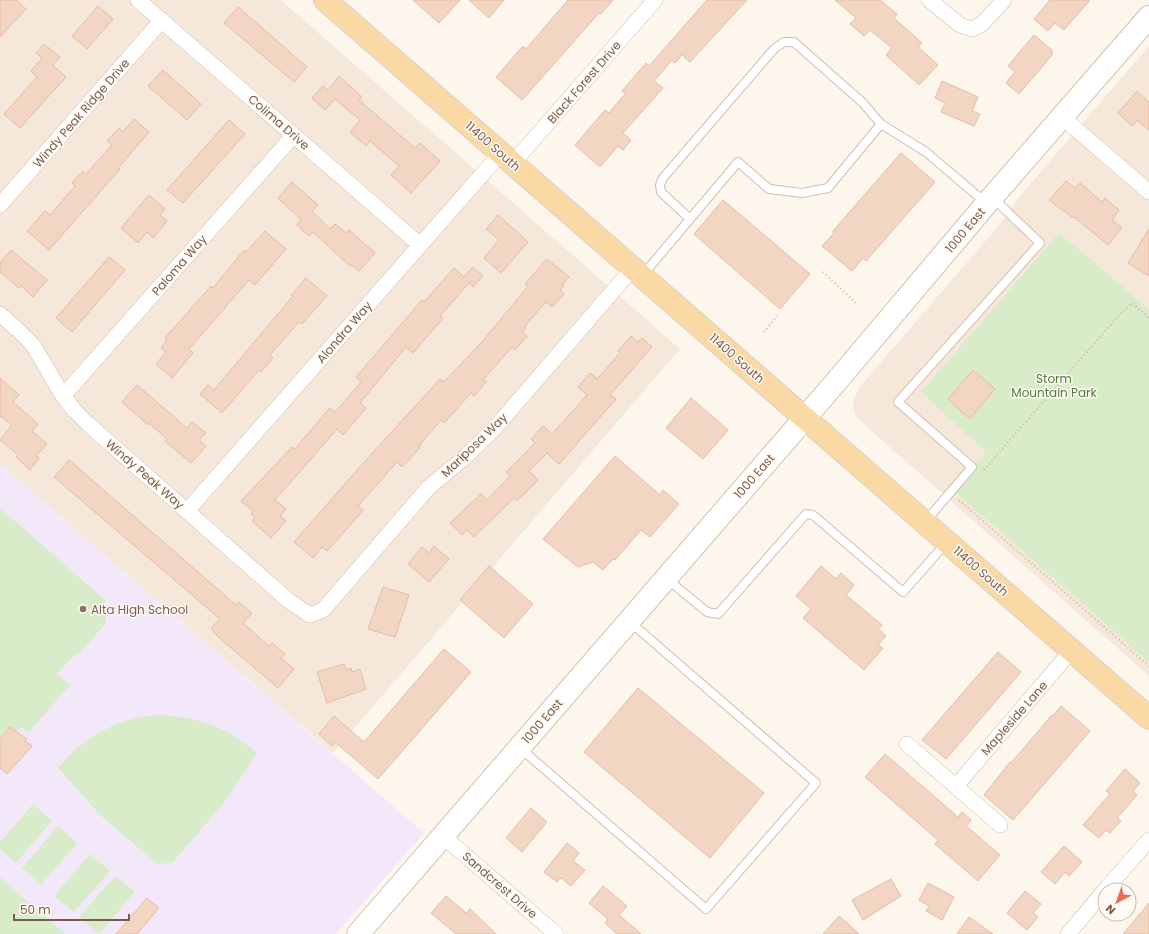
<svg xmlns="http://www.w3.org/2000/svg" width="1149" height="934" viewBox="0 0 1149 934" font-family="Poppins,sans-serif">
	<rect width="100%" height="100%" fill="#fdf6ec"/>
	<!-- residential -->
	<path fill="#f5e8da" d="M 0,0 L 281,0 L 680,349 L 333,753 L 0,464 Z
		M 1149,46 L 1149,676 L 859,420 L 855,414 L 853,403 L 858,389 L 1000,224 L 1025,190 Z"/>
	<!-- education -->
	<path fill="#f3e8fa" d="M 0,464 L 424,833 L 336,934 L 0,934 Z"/>
	<!-- green -->
	<path fill="#d8ecc9" d="M 1059,233 L 1149,309 L 1149,662 L 953,490 L 986,452 L 921,392 Z
		M 0,508 L 105,600 L 106,623 L 78,655 L 75,654 L 57,674 L 70,685 L 28,733 L 21,727 L 18,731 L 10,727 L 0,739 Z
		M 154,715 C 194,715 227,727 257,753 L 224,803 L 172,863 L 157,864 L 100,815 L 58,768 C 84,737 114,720 154,715 Z
		M 33,804 L 52,821 L 16,863 L 0,849 L 0,842 Z
		M 58,826 L 77,843 L 41,885 L 22,868 Z
		M 90,854 L 110,871 L 74,912 L 54,896 Z
		M 115,876 L 135,892 L 99,934 L 79,917 Z
		M 0,877 L 65,934 L 0,934 Z"/>
	<!-- building -->
	<path fill="#f3d5c3" stroke="#e6bba3" d="M 0,0 L 16,0 L 26,9 L 0,37 Z
		M 413,0 L 460,0 L 439,23 Z
		M 469,0 L 504,0 L 489,18 Z
		M 568,0 L 613,0 L 601,14 L 599,13 L 522,100 L 496,77 L 523,46 L 526,49 Z
		M 707,0 L 747,0 L 690,62 L 682,55 L 675,63 L 672,60 L 654,81 L 663,88 L 623,133 L 631,140 L 623,150 L 618,146 L 600,167 L 575,145 L 605,110 L 609,113 L 625,94 L 622,91 L 646,63 L 649,66 Z
		M 835,0 L 880,0 L 897,14 L 894,18 L 922,43 L 918,47 L 938,65 L 919,85 L 886,55 L 892,48 L 870,30 L 864,36 L 850,24 L 856,18 Z
		M 1050,0 L 1090,0 L 1064,30 L 1055,23 L 1048,31 L 1034,19 Z
		M 98,6 L 113,19 L 87,49 L 72,36 Z
		M 238,7 L 307,67 L 294,82 L 224,23 Z
		M 1034,35 L 1052,50 L 1052,55 L 1019,94 L 1006,83 L 1015,72 L 1008,66 Z
		M 44,44 L 60,57 L 53,65 L 66,77 L 20,128 L 4,114 L 37,77 L 31,71 L 42,58 L 36,53 Z
		M 163,70 L 201,104 L 187,120 L 148,86 Z
		M 339,76 L 362,97 L 359,100 L 415,148 L 420,143 L 440,161 L 411,193 L 391,175 L 399,166 L 370,141 L 366,146 L 350,132 L 360,120 L 335,99 L 325,110 L 312,98 L 323,86 L 328,90 Z
		M 942,81 L 978,97 L 972,111 L 980,114 L 974,126 L 941,112 L 945,103 L 935,98 Z
		M 1137,91 L 1149,102 L 1149,130 L 1137,120 L 1132,126 L 1118,113 Z
		M 134,119 L 149,132 L 118,168 L 120,169 L 49,250 L 27,231 L 45,211 L 50,215 L 75,186 L 72,183 L 83,171 L 86,174 L 112,145 L 107,141 L 119,128 L 123,132 Z
		M 229,120 L 245,134 L 183,203 L 167,190 Z
		M 901,153 L 935,182 L 866,261 L 863,258 L 852,271 L 822,246 L 834,233 L 833,231 Z
		M 1066,181 L 1075,188 L 1080,183 L 1102,202 L 1105,198 L 1119,210 L 1112,220 L 1122,228 L 1108,245 L 1074,217 L 1073,218 L 1049,200 Z
		M 292,182 L 318,205 L 312,211 L 330,229 L 335,224 L 346,233 L 349,230 L 375,253 L 359,271 L 351,265 L 350,266 L 313,232 L 309,236 L 297,225 L 301,220 L 278,198 Z
		M 149,195 L 165,209 L 160,215 L 167,221 L 153,238 L 147,232 L 138,243 L 121,228 Z
		M 723,200 L 810,274 L 780,309 L 694,234 Z
		M 498,215 L 528,242 L 501,273 L 484,258 L 499,240 L 486,229 Z
		M 1149,229 L 1149,276 L 1128,263 Z
		M 265,231 L 286,249 L 255,285 L 249,280 L 189,349 L 193,353 L 172,378 L 156,364 L 166,352 L 161,348 L 167,340 L 165,338 L 211,286 L 213,288 L 244,250 L 246,252 Z
		M 11,250 L 47,280 L 33,297 L 21,286 L 19,288 L 0,272 L 0,263 Z
		M 109,257 L 125,270 L 72,332 L 56,318 Z
		M 547,259 L 569,277 L 562,285 L 564,286 L 560,290 L 564,294 L 552,307 L 546,302 L 524,327 L 526,328 L 522,332 L 527,336 L 515,350 L 512,347 L 483,380 L 486,382 L 474,396 L 471,393 L 444,423 L 441,420 L 419,446 L 420,448 L 402,467 L 397,462 L 358,506 L 363,510 L 345,531 L 327,551 L 322,547 L 313,558 L 294,542 L 365,461 L 440,379 L 444,382 L 482,342 L 528,286 L 525,284 Z
		M 473,267 L 483,276 L 473,287 L 469,283 L 440,316 L 443,318 L 413,353 L 406,347 L 360,403 L 366,408 L 343,435 L 337,429 L 275,500 L 286,509 L 280,516 L 286,521 L 271,538 L 252,521 L 255,517 L 251,514 L 253,511 L 241,501 L 292,447 L 294,450 L 330,408 L 335,412 L 361,382 L 356,377 L 422,300 L 424,302 L 454,268 L 464,277 Z
		M 306,278 L 327,296 L 302,324 L 299,322 L 270,355 L 273,358 L 261,372 L 259,370 L 222,413 L 200,394 L 208,385 L 214,390 L 283,308 L 293,296 L 291,295 Z
		M 631,336 L 638,342 L 642,338 L 652,347 L 610,395 L 616,399 L 559,464 L 547,453 L 529,471 L 538,480 L 517,501 L 514,498 L 474,537 L 467,530 L 462,535 L 450,523 L 481,494 L 487,500 L 510,476 L 506,472 L 535,443 L 531,439 L 543,426 L 552,434 L 587,395 L 578,387 L 590,373 L 597,379 L 620,353 L 618,351 Z
		M 973,370 L 995,389 L 970,419 L 948,399 Z
		M 0,378 L 19,395 L 13,402 L 38,424 L 32,431 L 47,444 L 36,456 L 39,458 L 30,470 L 16,457 L 18,455 L 0,440 L 12,425 L 1,416 L 0,417 Z
		M 137,385 L 187,428 L 192,422 L 206,433 L 199,440 L 206,446 L 191,463 L 165,441 L 167,439 L 149,423 L 148,425 L 122,402 Z
		M 691,398 L 728,430 L 703,459 L 666,428 Z
		M 615,456 L 660,495 L 663,490 L 679,504 L 650,537 L 641,530 L 615,560 L 613,559 L 603,570 L 593,562 L 578,567 L 543,539 Z
		M 69,460 L 236,605 L 238,602 L 252,613 L 243,623 L 269,646 L 272,643 L 285,654 L 281,658 L 294,669 L 278,688 L 217,636 L 211,628 L 220,619 L 54,477 Z
		M 434,546 L 449,559 L 429,582 L 408,564 L 422,547 L 429,553 Z
		M 489,566 L 533,604 L 504,638 L 460,600 Z
		M 821,566 L 836,579 L 841,573 L 854,585 L 846,595 L 882,625 L 878,629 L 886,636 L 878,645 L 883,648 L 864,670 L 803,618 L 811,609 L 796,596 Z
		M 383,587 L 409,595 L 395,637 L 368,629 Z
		M 444,649 L 471,672 L 378,779 L 335,742 L 332,746 L 319,734 L 334,716 L 364,742 Z
		M 998,652 L 1021,672 L 946,759 L 922,740 Z
		M 344,664 L 346,670 L 351,668 L 352,672 L 360,669 L 366,689 L 327,703 L 317,672 Z
		M 638,688 L 764,793 L 710,858 L 584,752 Z
		M 1061,706 L 1090,731 L 1013,820 L 984,795 L 1010,762 L 1011,763 L 1052,715 L 1053,716 Z
		M 10,727 L 27,739 L 25,741 L 32,746 L 7,774 L 0,768 L 0,739 Z
		M 885,754 L 958,817 L 962,812 L 971,820 L 966,826 L 1000,855 L 978,881 L 935,844 L 938,840 L 865,777 Z
		M 1125,769 L 1140,783 L 1133,791 L 1137,795 L 1117,818 L 1121,821 L 1110,833 L 1106,830 L 1099,838 L 1083,825 L 1110,794 L 1106,791 Z
		M 531,808 L 547,822 L 522,852 L 506,838 Z
		M 567,843 L 579,853 L 573,861 L 585,870 L 571,886 L 561,878 L 557,882 L 544,872 Z
		M 1064,846 L 1082,862 L 1069,876 L 1065,872 L 1055,884 L 1041,872 Z
		M 891,879 L 901,896 L 863,920 L 852,900 Z
		M 928,883 L 954,897 L 942,920 L 926,911 L 929,906 L 919,900 Z
		M 603,886 L 627,906 L 619,915 L 641,934 L 617,934 L 605,923 L 608,919 L 589,903 Z
		M 1025,891 L 1041,904 L 1033,913 L 1038,917 L 1027,930 L 1007,913 Z
		M 446,896 L 466,913 L 470,909 L 496,934 L 456,934 L 431,913 Z
		M 147,898 L 159,908 L 137,934 L 116,934 Z
		M 1149,903 L 1149,934 L 1123,934 Z
		M 839,916 L 845,921 L 859,934 L 823,934 Z
		M 969,917 L 993,934 L 957,934 Z"/>
	<g fill="none" stroke-linecap="round" stroke-linejoin="round">
		<!-- lane casing -->
		<g stroke="#d1beb0" stroke-width="10">
			<path id="lane" d="M 690,219 L 661,192 L 660,185 L 663,178 L 774,49 L 784,42 L 794,42 L 863,103 L 881,124
				M 642,276 L 738,162 L 769,189 L 802,193 L 828,188 L 881,124 L 926,152 L 986,203
				M 925,522 L 972,467 L 898,402 L 1040,243 L 993,198
				M 667,579 L 707,612 L 718,614 L 806,514 L 813,515 L 903,592 L 946,543
				M 520,748 L 706,909 L 816,783 L 629,621"/>
		</g>
		<!-- street casing -->
		<g stroke="#d1beb0" stroke-width="16">
			<path id="street" d="M 138,0 L 420,245
				M 929,0 L 960,25 L 972,29 L 982,24 L 1004,0
				M 1062,117 L 1149,192
				M 513,163 L 655,0
				M 0,205 L 162,20
				M 0,314 L 19,331 L 33,345 L 63,396 L 75,411 L 88,424 L 289,601 L 310,615 L 323,610 L 429,487 L 464,458 L 494,429 L 633,268
				M 63,396 L 294,135
				M 187,511 L 501,153
				M 907,744 L 1000,825
				M 956,786 L 1072,650
				M 443,836 L 556,934
				M 1105,890 L 1149,840
				M 1068,934 L 1105,890"/>
		</g>
		<!-- secondary casing -->
		<g stroke="#d6c0b0" stroke-width="24">
			<path id="secondary" d="M 358,934 L 836,382 L 987,203 L 1149,17"/>
		</g>
		<!-- primary casing -->
		<g stroke="#dad1cd" stroke-width="24">
			<path id="primary" d="M 325,0 L 1149,718"/>
		</g>
		<!-- path -->
		<path stroke="#d9b8a5" stroke-width="2.5" stroke-dasharray="1 3" stroke-linecap="butt" d="M 823,272 L 858,305
			M 764,332 L 777,316
			M 984,470 L 1120,314 L 1132,303 L 1149,318
			M 959,500 L 1149,666"/>
		<!-- lane -->
		<use href="#lane" stroke="#fff" stroke-width="8"/>
		<!-- street -->
		<use href="#street" stroke="#fff" stroke-width="15"/>
		<!-- secondary -->
		<use href="#secondary" stroke="#fff" stroke-width="22"/>
		<!-- primary -->
		<use href="#primary" stroke="#fbd9a5" stroke-width="22"/>
	</g>
	<!-- markers -->
	<circle fill="#8d6e63" stroke="#fffaf3" stroke-width="1.5" cx="83" cy="609" r="4"/>
	<g text-anchor="middle" dominant-baseline="central" stroke-width="3" stroke-linejoin="round" paint-order="stroke">
		<!-- street labels -->
		<g font-size="12" fill="#7a5c4d" stroke="#fffaf3">
			<text transform="translate(584 82) rotate(-49)">Black Forest Drive</text>
			<text transform="translate(81 113) rotate(-49)">Windy Peak Ridge Drive</text>
			<text transform="translate(279 122) rotate(41)">Colima Drive</text>
			<text transform="translate(493 146) rotate(41)">11400 South</text>
			<text transform="translate(965 230) rotate(-50)">1000 East</text>
			<text transform="translate(179 265) rotate(-49)">Paloma Way</text>
			<text transform="translate(344 332) rotate(-49)">Alondra Way</text>
			<text transform="translate(737 358) rotate(41)">11400 South</text>
			<text transform="translate(474 445) rotate(-44)">Mariposa Way</text>
			<text transform="translate(145 474) rotate(41)">Windy Peak Way</text>
			<text transform="translate(754 476) rotate(-49)">1000 East</text>
			<text transform="translate(981 571) rotate(41)">11400 South</text>
			<text transform="translate(1014 718) rotate(-49)">Mapleside Lane</text>
			<text transform="translate(542 721) rotate(-49)">1000 East</text>
			<text transform="translate(500 885) rotate(41)">Sandcrest Drive</text>
		</g>
		<!-- park labels -->
		<g font-size="12" fill="#537a41" stroke="#fffaf3">
			<text x="1054" y="378">Storm<tspan x="1054" dy="14">Mountain Park</tspan></text>
		</g>
		<!-- education labels -->
		<g font-size="12" fill="#785e54" stroke="#fffaf3" text-anchor="start">
			<text x="91" y="609">Alta High School</text>
		</g>
	</g>
	<!-- north arrow -->
	<g transform="translate(1117 902) rotate(221)"><circle r="19" fill="#fffaf3" stroke="#cabbb1"/>
	<path d="M0-3L7 15L0 10L-7 15Z" fill="#e76f51"/>
	<text y="-6" font-size="11" font-weight="bold" text-anchor="middle" fill="#7a5c4d">N</text>
	</g>
	<!-- scale -->
	<path d="M14 914v6h115v-6" fill="none" stroke="#7a5c4d" stroke-width="2"/>
	<text x="20" y="914" font-size="12" fill="#7a5c4d" stroke="#fffaf3" stroke-width="3" paint-order="stroke">50 m</text>
</svg>
